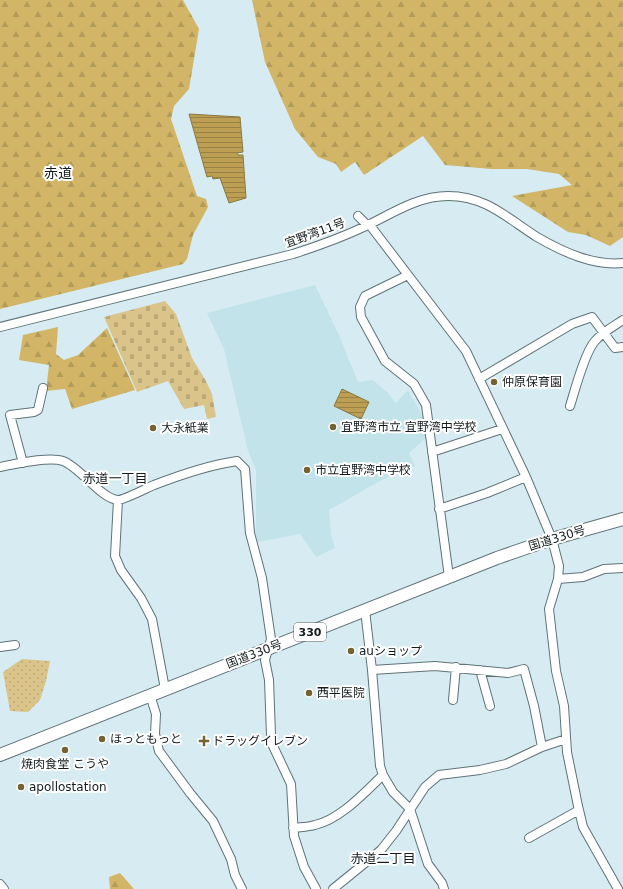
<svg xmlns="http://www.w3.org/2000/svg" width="623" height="889" viewBox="0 0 623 889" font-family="'DejaVu Sans','Noto Sans JP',sans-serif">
	<defs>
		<pattern id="grass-dots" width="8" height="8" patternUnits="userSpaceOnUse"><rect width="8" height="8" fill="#dac48a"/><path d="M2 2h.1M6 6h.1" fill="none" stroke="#baa877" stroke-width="1.8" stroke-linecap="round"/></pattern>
		<pattern id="forest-firs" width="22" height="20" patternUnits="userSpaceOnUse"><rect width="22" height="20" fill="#d2b567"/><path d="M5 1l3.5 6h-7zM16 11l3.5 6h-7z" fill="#b39b59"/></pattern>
		<pattern id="cemetery-stones" width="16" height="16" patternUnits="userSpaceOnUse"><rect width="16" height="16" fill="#dac48a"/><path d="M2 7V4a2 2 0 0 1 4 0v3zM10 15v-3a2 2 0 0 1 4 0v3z" fill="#baa877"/></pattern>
		<pattern id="water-rules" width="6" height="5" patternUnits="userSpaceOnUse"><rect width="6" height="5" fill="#bc9f52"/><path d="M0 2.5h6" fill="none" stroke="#988143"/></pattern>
	</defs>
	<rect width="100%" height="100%" fill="#d6ecf2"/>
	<!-- built -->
	<path fill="#c3e3eb" d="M 315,285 L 339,335 L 358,382 L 373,380 L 388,393 L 396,403 L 408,390 L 423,416 L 426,438 L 409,453 L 415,466 L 380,481 L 329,510 L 331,535 L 335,548 L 316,557 L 300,534 L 258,542 L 256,536 L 256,470 L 248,451 L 224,349 L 207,313 Z"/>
	<!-- grass -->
	<path fill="url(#grass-dots)" d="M 22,659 L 50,661 L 46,681 L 40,700 L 28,712 L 10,711 L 3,672 Z"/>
	<!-- forest -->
	<path fill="url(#forest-firs)" d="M 0,0 L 183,0 L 199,29 L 189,89 L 174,106 L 171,119 L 197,196 L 206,199 L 208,207 L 193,235 L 187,259 L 183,264 L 0,309 Z
		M 252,0 L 623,0 L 623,237 L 610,246 L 586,235 L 568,232 L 512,196 L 572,185 L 559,174 L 527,169 L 491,169 L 445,165 L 423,136 L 364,175 L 355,162 L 341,172 L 336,164 L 318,157 L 295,129 L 265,62 Z
		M 58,327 L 56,354 L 64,360 L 78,355 L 107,328 L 135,390 L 72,409 L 65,389 L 46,391 L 49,365 L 19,360 L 23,335 Z
		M 120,873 L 134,889 L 110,889 L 109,877 Z"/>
	<!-- cemetery -->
	<path fill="url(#cemetery-stones)" d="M 165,301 L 176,314 L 192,358 L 206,381 L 212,394 L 216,417 L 207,419 L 204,405 L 184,409 L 168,381 L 137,392 L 104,317 Z"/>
	<!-- water -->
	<path fill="url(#water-rules)" stroke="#8a7842" d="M 189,114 L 240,117 L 243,152 L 237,153 L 238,155 L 243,155 L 246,198 L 229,203 L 220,178 L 213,179 L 212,176 L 207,177 Z
		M 342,389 L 369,402 L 361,419 L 334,406 Z"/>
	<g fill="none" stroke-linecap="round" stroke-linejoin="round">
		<!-- minor casing -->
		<g stroke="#5f7278" stroke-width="10">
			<path id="minor" d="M 358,216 L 367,225
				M 369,224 L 466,351 L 526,477 L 552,539 L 559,566 L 558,579 L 549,609 L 556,671 L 564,706 L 567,752 L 578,806 L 583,827 L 618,889
				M 408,275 L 365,296 L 360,307 L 361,317 L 385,361 L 414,384 L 426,405 L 449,577
				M 0,327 L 293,254 C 318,246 343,237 366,226 C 393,213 418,196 448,196 C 486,196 507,218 537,237 C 563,252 593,266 623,263
				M 479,379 L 572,324 L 592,317 L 615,348 L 623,347
				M 570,406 C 575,390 585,352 595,341 C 603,332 614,326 623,320
				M 432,452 L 502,429
				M 23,463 L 10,415 L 34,412 L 38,410 L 43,388
				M 0,467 C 16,464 49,456 63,461 C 80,467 101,499 118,500 C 124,500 147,488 154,485 C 180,475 209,465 237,461 L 245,469 L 250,533 L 262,578 L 271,639 L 265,660 L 269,680 L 271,735 L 273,746 L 291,784 L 294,836 L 304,867 L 316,889
				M 118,500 L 115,556 L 121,570 L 141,598 L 152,619 L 165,689
				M 439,509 L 487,493 L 526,477
				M 558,579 L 583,577 L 604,569 L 623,568
				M 365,610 L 372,670 L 380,766 L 383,775 L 393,792 L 410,809 L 428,864 L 442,883 L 444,889
				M 0,647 L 15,645
				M 372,670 L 435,666 L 508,673 L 524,669 L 534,706 L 542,747
				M 480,670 L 490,706
				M 150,695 L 156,714 L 155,734 L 159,751 L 190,793 L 213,821 L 231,859 L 235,875 L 242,889
				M 453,700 L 456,667
				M 293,828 C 301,827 308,827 315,825 C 341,819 365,792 383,775
				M 529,838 L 579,810
				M 0,884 L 4,889
				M 333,889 L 381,850 L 396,831 L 425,787 L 439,775 L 480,770 L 506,764 L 542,747 L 566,739"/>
		</g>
		<!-- highway casing -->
		<g stroke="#5f7278" stroke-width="14">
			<path id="highway" d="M 0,755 L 497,558 L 552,539 L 623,519"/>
		</g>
		<!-- minor -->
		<use href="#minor" stroke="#fff" stroke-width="8"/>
		<!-- highway -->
		<use href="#highway" stroke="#fff" stroke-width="12"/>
	</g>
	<!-- markers -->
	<g fill="#746230" stroke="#fff" stroke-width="1.5">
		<circle cx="494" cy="382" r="4"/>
		<circle cx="333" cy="427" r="4"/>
		<circle cx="153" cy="428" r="4"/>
		<circle cx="307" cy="470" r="4"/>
		<circle cx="351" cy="651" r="4"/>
		<circle cx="309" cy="693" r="4"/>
		<circle cx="102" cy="739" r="4"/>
		<path d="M202 735h4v4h4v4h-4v4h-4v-4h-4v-4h4z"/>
		<circle cx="65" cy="750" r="4"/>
		<circle cx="21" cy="787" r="4"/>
	</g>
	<g text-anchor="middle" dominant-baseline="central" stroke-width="4" stroke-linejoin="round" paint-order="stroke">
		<!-- shield labels -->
		<rect fill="#fff" stroke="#5a6062" stroke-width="1" x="294" y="623" width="32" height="18" rx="3"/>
		<g font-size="11" font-weight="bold" fill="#141c1e">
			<text x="310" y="632">330</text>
		</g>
		<!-- street labels -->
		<g font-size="12" fill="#141c1e" stroke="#fff">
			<text transform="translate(315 233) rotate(-20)">宜野湾11号</text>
			<text transform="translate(557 538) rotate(-17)">国道330号</text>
			<text transform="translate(254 654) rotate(-21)">国道330号</text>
		</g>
		<!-- poi labels -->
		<g font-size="12" fill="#141c1e" stroke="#fff" text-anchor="start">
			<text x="502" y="382">仲原保育園</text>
			<text x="341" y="427">宜野湾市立 宜野湾中学校</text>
			<text x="161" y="428">大永紙業</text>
			<text x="315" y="470">市立宜野湾中学校</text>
			<text x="359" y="651">auショップ</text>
			<text x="317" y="693">西平医院</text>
			<text x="110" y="739">ほっともっと</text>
			<text x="212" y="741">ドラッグイレブン</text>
			<text x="65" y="764" text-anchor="middle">焼肉食堂 こうや</text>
			<text x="29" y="787">apollostation</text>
		</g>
		<!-- neighbourhood labels -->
		<g font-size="13" fill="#141c1e" stroke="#fff">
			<text x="115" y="478">赤道一丁目</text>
			<text x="383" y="858">赤道二丁目</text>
		</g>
		<!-- quarter labels -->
		<g font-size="14" fill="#141c1e" stroke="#fff">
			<text x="58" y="173">赤道</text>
		</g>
	</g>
</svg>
